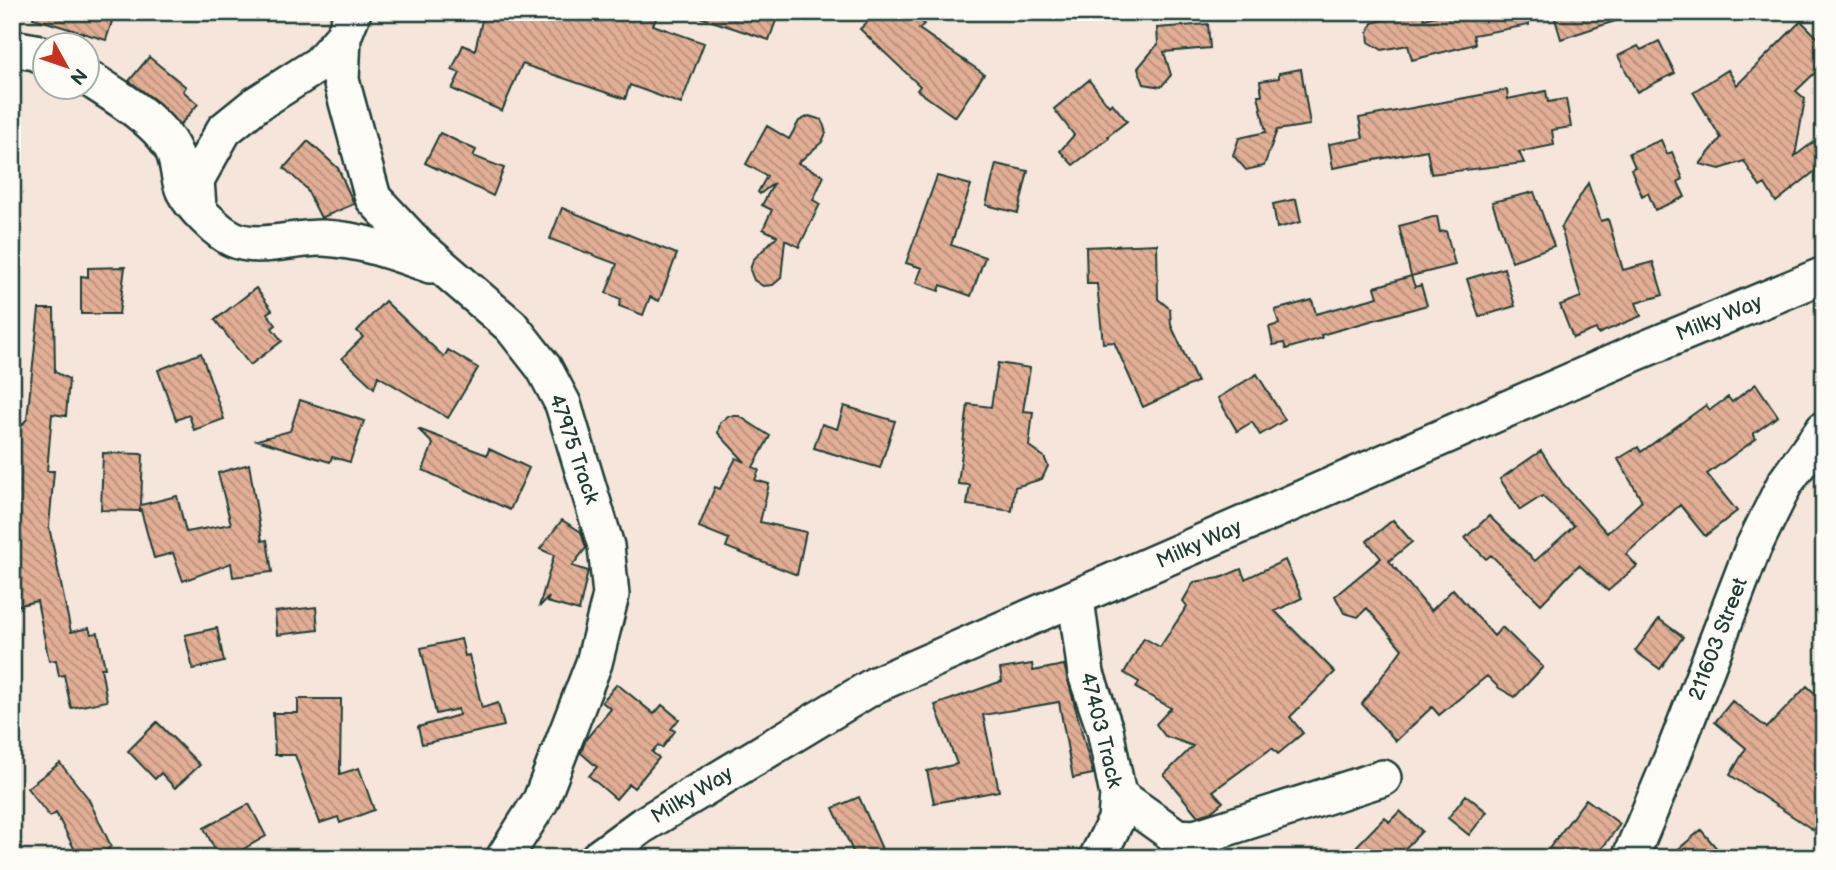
<svg xmlns="http://www.w3.org/2000/svg" width="1836" height="870" viewBox="0 0 1836 870" font-family="'Balsamiq Sans',sans-serif">
	<defs>
		<pattern id="building-back-hatch" width="6" height="6" patternUnits="userSpaceOnUse" patternTransform="scale(1.75)"><rect width="6" height="6" fill="#e2ae95"/><path d="M-1 5l2 2M0 0l6 6M5-1l2 2" fill="none" stroke="#b78f7a"/></pattern>
	</defs>
	<rect width="100%" height="100%" fill="#f5e5da"/>
	<filter id="ink" filterUnits="userSpaceOnUse"><feTurbulence type="fractalNoise" baseFrequency=".0143" numOctaves="2"/><feDisplacementMap in="SourceGraphic" scale="14" xChannelSelector="R" yChannelSelector="G"/><feConvolveMatrix kernelMatrix="1 2 1 2 8 2 1 2 1" color-interpolation-filters="sRGB"/></filter>
	<g filter="url(#ink)">
		<!-- building -->
		<path fill="url(#building-back-hatch)" stroke="#1f3d34" stroke-width="2" d="M 34,12 L 115,12 L 106,40 L 33,18 Z
			M 484,12 L 659,12 L 653,25 L 704,43 L 681,104 L 630,85 L 625,99 L 522,64 L 502,111 L 452,89 L 460,73 L 452,70 L 463,45 L 475,50 Z
			M 701,12 L 779,12 L 769,40 L 700,17 Z
			M 878,12 L 912,12 L 924,24 L 919,29 L 984,74 L 955,117 L 917,90 L 920,86 L 860,29 Z
			M 1411,12 L 1422,12 L 1424,19 L 1450,12 L 1528,12 L 1529,25 L 1473,35 L 1475,44 L 1412,60 L 1408,45 L 1382,50 L 1369,42 L 1368,32 L 1372,23 Z
			M 1553,12 L 1626,12 L 1627,17 L 1561,39 Z
			M 1801,21 L 1824,44 L 1824,64 L 1796,91 L 1805,99 L 1795,156 L 1824,134 L 1824,164 L 1776,202 L 1765,184 L 1760,187 L 1744,161 L 1720,169 L 1700,164 L 1721,138 L 1693,92 L 1728,70 L 1737,85 Z
			M 1208,24 L 1210,48 L 1164,52 L 1171,75 L 1161,87 L 1144,84 L 1138,68 L 1158,44 L 1157,28 Z
			M 1659,41 L 1675,73 L 1637,92 L 1618,56 L 1638,46 L 1641,50 Z
			M 149,57 L 186,87 L 183,91 L 198,104 L 180,125 L 159,103 L 129,81 Z
			M 1301,69 L 1310,125 L 1277,130 L 1264,166 L 1246,170 L 1233,155 L 1239,138 L 1266,132 L 1258,95 L 1262,95 L 1260,81 L 1279,78 L 1279,73 Z
			M 1089,80 L 1109,106 L 1112,103 L 1127,121 L 1108,136 L 1109,138 L 1073,165 L 1060,151 L 1074,135 L 1054,109 Z
			M 1507,90 L 1508,99 L 1546,91 L 1548,102 L 1566,99 L 1571,127 L 1552,130 L 1554,145 L 1519,152 L 1524,163 L 1431,174 L 1427,150 L 1333,168 L 1329,144 L 1363,138 L 1359,118 Z
			M 809,116 L 822,120 L 826,133 L 822,142 L 798,163 L 824,176 L 813,200 L 820,204 L 799,247 L 785,240 L 781,278 L 773,285 L 763,286 L 754,280 L 750,270 L 753,260 L 777,236 L 763,229 L 772,210 L 762,205 L 774,183 L 760,194 L 758,192 L 767,176 L 746,164 L 767,126 L 789,139 L 799,121 Z
			M 440,133 L 476,150 L 473,156 L 504,168 L 493,196 L 425,163 Z
			M 1661,140 L 1667,154 L 1672,152 L 1683,179 L 1678,182 L 1685,197 L 1655,210 L 1648,193 L 1642,196 L 1631,169 L 1635,167 L 1629,153 Z
			M 308,141 L 338,168 L 354,204 L 321,218 L 306,188 L 284,168 Z
			M 996,164 L 1028,171 L 1018,213 L 986,205 Z
			M 937,176 L 971,185 L 951,245 L 985,257 L 971,296 L 941,285 L 939,291 L 916,283 L 922,268 L 906,263 Z
			M 1588,183 L 1601,221 L 1608,219 L 1623,270 L 1653,262 L 1663,295 L 1636,303 L 1641,316 L 1598,334 L 1596,329 L 1573,338 L 1560,305 L 1581,297 L 1561,228 Z
			M 1534,192 L 1554,246 L 1512,261 L 1492,202 Z
			M 1296,199 L 1301,222 L 1277,228 L 1273,204 Z
			M 562,208 L 677,254 L 659,301 L 650,297 L 643,315 L 619,306 L 621,299 L 606,293 L 617,264 L 550,239 Z
			M 1437,216 L 1440,232 L 1446,231 L 1455,265 L 1411,276 L 1399,226 Z
			M 1157,244 L 1158,299 L 1170,309 L 1171,325 L 1197,382 L 1143,407 L 1114,342 L 1103,343 L 1097,284 L 1087,284 L 1086,247 Z
			M 125,267 L 119,314 L 81,314 L 81,276 L 88,277 L 88,268 Z
			M 1504,268 L 1515,306 L 1479,317 L 1467,279 Z
			M 1411,276 L 1415,287 L 1421,285 L 1427,305 L 1321,335 L 1322,338 L 1286,349 L 1284,343 L 1273,345 L 1269,327 L 1279,324 L 1275,310 L 1312,300 L 1316,314 L 1378,297 L 1375,287 Z
			M 256,288 L 272,310 L 267,313 L 276,325 L 272,328 L 282,341 L 250,365 L 215,320 Z
			M 385,301 L 444,357 L 448,350 L 478,368 L 448,418 L 378,376 L 374,388 L 342,358 L 363,337 L 357,331 Z
			M 39,309 L 54,309 L 55,372 L 69,379 L 66,416 L 52,414 L 47,471 L 54,471 L 49,527 L 71,632 L 89,628 L 91,634 L 98,633 L 105,668 L 101,668 L 107,701 L 71,708 L 64,675 L 59,676 L 56,660 L 49,661 L 37,601 L 12,607 L 12,460 L 16,432 L 27,419 Z
			M 201,353 L 224,419 L 194,430 L 189,415 L 176,420 L 158,370 Z
			M 998,363 L 1030,368 L 1023,411 L 1033,412 L 1029,446 L 1044,457 L 1048,466 L 1042,479 L 1015,487 L 1012,511 L 967,505 L 970,485 L 958,484 L 968,404 L 991,407 Z
			M 1257,374 L 1285,420 L 1260,435 L 1252,422 L 1237,431 L 1218,398 Z
			M 1756,384 L 1778,416 L 1753,434 L 1756,439 L 1707,474 L 1737,511 L 1705,536 L 1680,505 L 1626,554 L 1637,566 L 1608,591 L 1579,565 L 1541,604 L 1491,555 L 1486,559 L 1465,538 L 1489,516 L 1535,561 L 1574,526 L 1542,496 L 1520,510 L 1500,479 L 1541,451 L 1563,484 L 1607,533 L 1642,501 L 1618,459 L 1638,447 L 1641,452 L 1706,405 L 1710,410 L 1728,397 L 1732,402 Z
			M 300,400 L 364,421 L 350,462 L 332,457 L 330,462 L 257,440 L 290,431 Z
			M 844,406 L 895,421 L 880,468 L 814,448 L 822,424 L 837,429 Z
			M 728,416 L 739,416 L 770,436 L 753,467 L 759,470 L 755,480 L 769,484 L 760,522 L 806,532 L 797,575 L 726,547 L 729,539 L 699,527 L 715,487 L 720,489 L 736,458 L 745,462 L 718,433 L 720,423 Z
			M 418,429 L 487,455 L 489,449 L 529,468 L 510,510 L 423,470 L 433,444 Z
			M 103,453 L 143,454 L 141,505 L 177,496 L 186,532 L 231,524 L 218,473 L 249,464 L 262,541 L 267,540 L 272,572 L 233,577 L 231,563 L 183,581 L 173,553 L 154,558 L 140,507 L 140,511 L 101,510 Z
			M 562,520 L 581,532 L 586,548 L 572,566 L 588,571 L 579,611 L 547,602 L 549,597 L 539,607 L 554,555 L 540,549 Z
			M 1393,520 L 1412,542 L 1389,561 L 1431,611 L 1453,589 L 1494,636 L 1502,627 L 1543,667 L 1515,697 L 1499,688 L 1487,676 L 1439,715 L 1432,707 L 1396,741 L 1362,704 L 1402,649 L 1367,608 L 1358,617 L 1344,613 L 1335,596 L 1381,558 L 1367,541 Z
			M 1285,560 L 1302,598 L 1275,611 L 1335,672 L 1290,717 L 1303,733 L 1278,754 L 1272,748 L 1213,791 L 1223,802 L 1211,812 L 1198,816 L 1164,775 L 1193,746 L 1165,736 L 1156,724 L 1171,708 L 1136,688 L 1139,682 L 1124,673 L 1144,638 L 1160,647 L 1187,606 L 1183,601 L 1194,582 L 1220,578 L 1241,569 L 1245,579 Z
			M 316,607 L 318,630 L 277,635 L 275,612 Z
			M 1659,619 L 1683,637 L 1660,669 L 1635,651 Z
			M 217,628 L 224,662 L 193,669 L 185,635 Z
			M 461,639 L 465,656 L 469,655 L 482,708 L 498,703 L 504,726 L 422,744 L 418,727 L 459,715 L 458,709 L 436,714 L 421,648 Z
			M 1032,664 L 1033,671 L 1064,665 L 1093,774 L 1073,778 L 1059,702 L 983,715 L 999,791 L 934,803 L 927,771 L 957,764 L 935,705 L 1002,681 L 1000,669 Z
			M 617,684 L 654,714 L 662,705 L 679,719 L 671,729 L 675,731 L 662,748 L 658,745 L 652,752 L 659,758 L 634,788 L 629,784 L 616,799 L 589,776 L 597,767 L 581,753 L 586,739 L 611,709 L 602,702 Z
			M 1807,686 L 1824,702 L 1824,837 L 1730,775 L 1746,748 L 1715,722 L 1732,701 L 1767,728 Z
			M 298,699 L 341,699 L 340,774 L 359,768 L 374,810 L 340,823 L 338,817 L 320,823 L 295,755 L 275,755 L 273,713 L 298,713 Z
			M 157,722 L 200,765 L 175,788 L 161,773 L 155,779 L 128,751 Z
			M 60,763 L 88,798 L 111,846 L 99,858 L 79,858 L 56,813 L 50,817 L 27,788 Z
			M 1466,795 L 1487,812 L 1469,835 L 1448,818 Z
			M 859,797 L 886,858 L 856,858 L 833,808 Z
			M 1586,799 L 1620,824 L 1595,858 L 1542,858 Z
			M 249,804 L 266,836 L 228,858 L 219,858 L 204,828 Z
			M 1400,811 L 1422,831 L 1396,858 L 1345,858 L 1385,817 L 1389,822 Z
			M 1701,830 L 1725,858 L 1668,858 Z"/>
		<g fill="none" stroke-linecap="round" stroke-linejoin="round">
			<!-- minor casing -->
			<g stroke="#1f3d34" stroke-width="40">
				<path id="minor" d="M 353,12 L 343,37 L 341,80 L 373,198 L 418,246 L 511,326 L 544,368 L 563,404 L 606,546 L 611,595 L 594,663 L 541,800 L 504,858
					M 12,48 L 35,52 L 46,57
					M 88,78 C 114,95 159,121 173,150 C 179,162 178,178 184,191 C 191,205 217,232 233,239 C 259,251 295,237 323,238 C 362,240 394,252 430,265
					M 198,207 L 196,180 L 224,130 L 255,105 L 319,64 L 343,37
					M 1076,599 L 1086,674 L 1105,730 L 1118,795 L 1116,820 L 1097,858
					M 1118,795 L 1177,837 L 1195,838 L 1383,778
					M 598,858 L 643,825 L 875,685 L 1635,353 L 1824,275
					M 1630,858 L 1672,758 L 1753,548 L 1785,483 L 1824,429"/>
			</g>
			<!-- minor -->
			<use href="#minor" stroke="#fdfcf7" stroke-width="35"/>
		</g>
	</g>
	<g text-anchor="middle" dominant-baseline="central" stroke-width="7" stroke-linejoin="round" paint-order="stroke">
		<!-- street labels -->
		<g font-size="21" fill="#1f3d34" stroke="#fdfcf7">
			<text transform="translate(1719 318) rotate(-22)">Milky Way</text>
			<text transform="translate(574 449) rotate(71)">47975 Track</text>
			<text transform="translate(1199 544) rotate(-24)">Milky Way</text>
			<text transform="translate(1718 639) rotate(-69)">211603 Street</text>
			<text transform="translate(1101 730) rotate(76)">47403 Track</text>
			<text transform="translate(692 795) rotate(-31)">Milky Way</text>
		</g>
	</g>
	<!-- margin -->
	<rect width="1836" height="870" fill="none" stroke="#fdfcf7" stroke-width="42"/>
	<rect x="21" y="21" width="1794" height="828" fill="none" stroke="#1f3d34" stroke-width="2.5" filter="url(#ink)"/>
	<!-- north arrow -->
	<g transform="translate(66 66) rotate(130)"><circle r="33" fill="#fdfcf7" stroke="#a4b0a9" stroke-width="2"/>
	<path d="M0-5L12 26L0 18L-12 26Z" fill="#c8321e"/>
	<text y="-10" font-size="19" font-weight="bold" text-anchor="middle" fill="#1f3d34">N</text>
	</g>
</svg>
